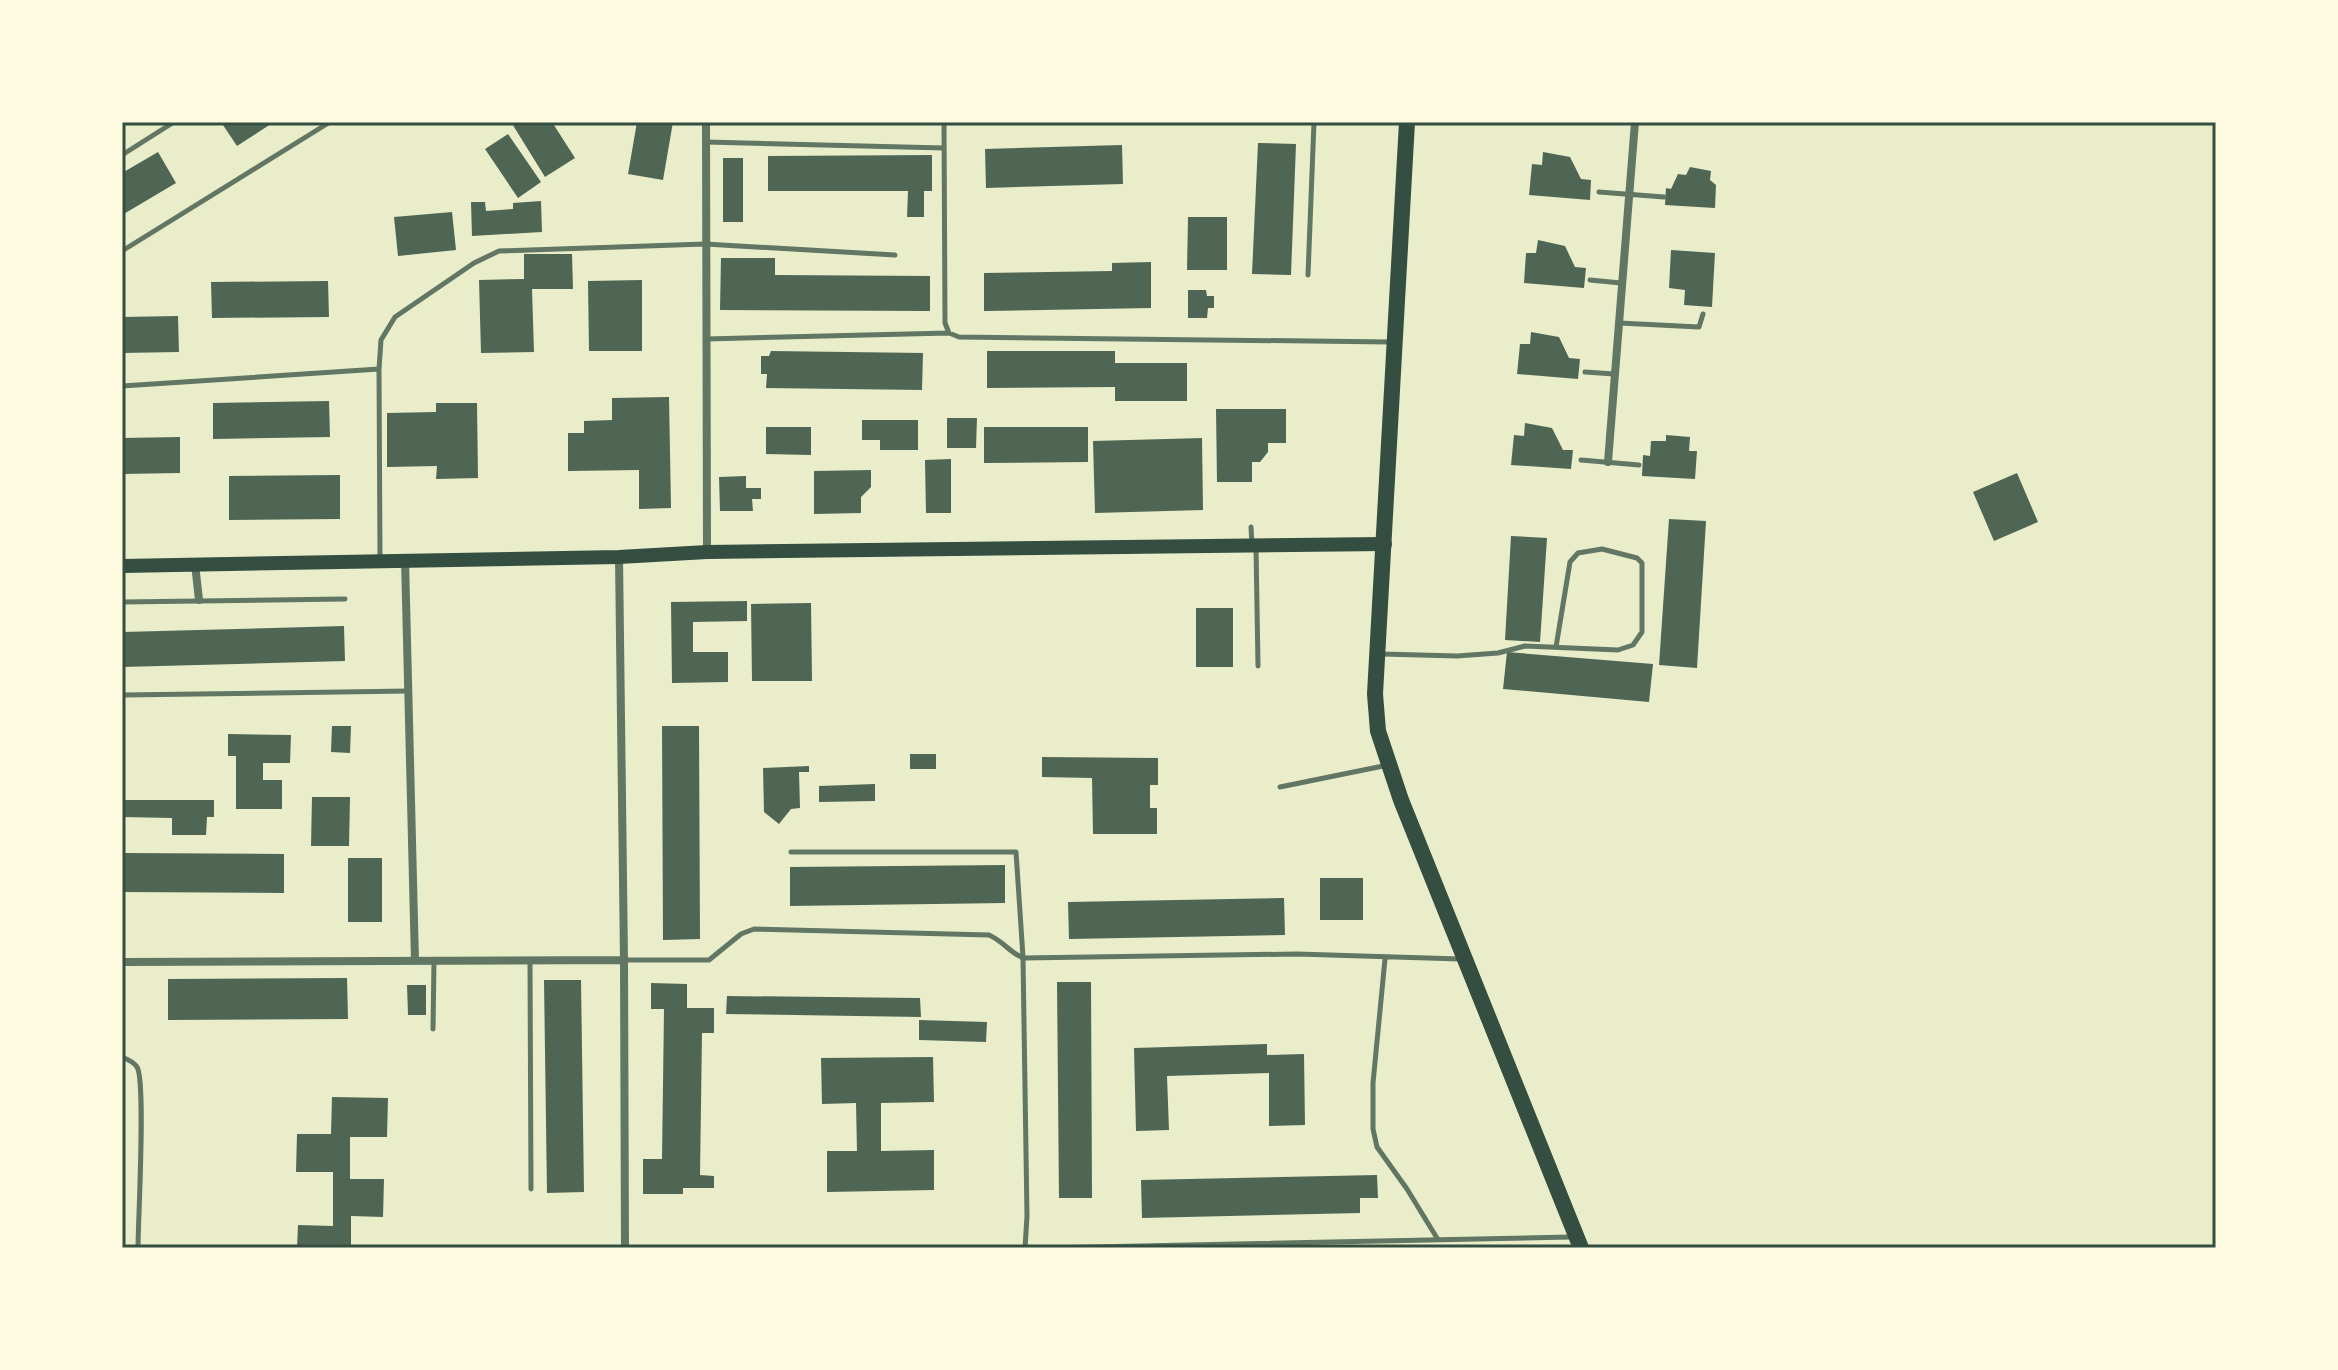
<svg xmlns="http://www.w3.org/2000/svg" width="2338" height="1370" viewBox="0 0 2338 1370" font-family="Mulish,sans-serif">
	<rect width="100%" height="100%" fill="#e9edc9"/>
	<!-- building -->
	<path fill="#4f6655" d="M 221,122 L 274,122 L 237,146 Z
		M 511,122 L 552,122 L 575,158 L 545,177 Z
		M 637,122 L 673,122 L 663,180 L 628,174 Z
		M 508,134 L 541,182 L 518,198 L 485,149 Z
		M 1258,143 L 1296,144 L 1291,275 L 1252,274 Z
		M 1122,145 L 1123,184 L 986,188 L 985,149 Z
		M 158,152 L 176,183 L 122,215 L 122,173 Z
		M 1543,152 L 1570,157 L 1581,179 L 1591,180 L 1590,200 L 1529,195 L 1532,164 L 1542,165 Z
		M 932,155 L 932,191 L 924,191 L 924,217 L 907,217 L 908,191 L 768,191 L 768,156 Z
		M 723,158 L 743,158 L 743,222 L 723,222 Z
		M 1690,167 L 1711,171 L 1710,180 L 1716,185 L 1715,208 L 1665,205 L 1666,188 L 1671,189 L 1678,174 L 1686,175 Z
		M 541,201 L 542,232 L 472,236 L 471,202 L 485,202 L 486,211 L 513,209 L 513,203 Z
		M 452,212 L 456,250 L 398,256 L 394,217 Z
		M 1188,217 L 1227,217 L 1227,270 L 1187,270 Z
		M 1538,240 L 1565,246 L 1575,267 L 1586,268 L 1584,288 L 1524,283 L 1526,253 L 1536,253 Z
		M 1671,250 L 1715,253 L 1712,307 L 1684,305 L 1685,290 L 1669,288 Z
		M 524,254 L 572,254 L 573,289 L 532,289 L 534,352 L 481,353 L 479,280 L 524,279 Z
		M 721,258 L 775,258 L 775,275 L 930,276 L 930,311 L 720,310 Z
		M 1151,262 L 1151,308 L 984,311 L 984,273 L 1112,271 L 1112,263 Z
		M 642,280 L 642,351 L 589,351 L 588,281 Z
		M 328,281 L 329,317 L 212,318 L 211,282 Z
		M 1188,290 L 1206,290 L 1207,296 L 1214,296 L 1214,308 L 1208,308 L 1207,318 L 1188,318 Z
		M 178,316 L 179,352 L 122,353 L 122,317 Z
		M 1531,332 L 1559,337 L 1569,358 L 1580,359 L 1578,379 L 1517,374 L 1520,344 L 1530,344 Z
		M 771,351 L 923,353 L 922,390 L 766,388 L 767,374 L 761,374 L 761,356 L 769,356 Z
		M 987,351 L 1115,351 L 1115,363 L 1187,363 L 1187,401 L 1115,401 L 1115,387 L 987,388 Z
		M 669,397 L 671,508 L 639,509 L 639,470 L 568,471 L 568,433 L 584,433 L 584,421 L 612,420 L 612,398 Z
		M 329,401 L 330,437 L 213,439 L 213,403 Z
		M 436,403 L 477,403 L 478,478 L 436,479 L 437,466 L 387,467 L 387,413 L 436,412 Z
		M 1216,409 L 1286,409 L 1286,443 L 1268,443 L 1268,452 L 1260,462 L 1252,462 L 1252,482 L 1217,482 Z
		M 947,418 L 977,418 L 976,448 L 947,448 Z
		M 862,420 L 918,420 L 918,450 L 880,450 L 880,440 L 862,440 Z
		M 1525,423 L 1552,428 L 1563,450 L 1573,450 L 1571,469 L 1511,465 L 1514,435 L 1524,436 Z
		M 766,427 L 811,427 L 811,455 L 766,454 Z
		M 984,427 L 1088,427 L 1088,462 L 984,463 Z
		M 1666,435 L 1690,437 L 1689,451 L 1697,451 L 1695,479 L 1642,476 L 1643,455 L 1650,456 L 1651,441 L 1666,441 Z
		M 180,437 L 180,473 L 122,474 L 122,438 Z
		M 1202,438 L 1203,510 L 1095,513 L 1093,441 Z
		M 951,459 L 951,513 L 926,513 L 925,460 Z
		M 871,470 L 871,487 L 861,497 L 861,513 L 814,514 L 814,471 Z
		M 2017,473 L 2038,522 L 1994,541 L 1973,492 Z
		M 340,475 L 340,519 L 229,520 L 229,476 Z
		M 746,476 L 746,488 L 761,488 L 761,499 L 752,499 L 753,511 L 720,511 L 719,477 Z
		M 1669,519 L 1706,521 L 1697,668 L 1659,665 Z
		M 1511,536 L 1547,538 L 1540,642 L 1505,640 Z
		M 747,601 L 747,621 L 693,622 L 693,652 L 728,652 L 728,682 L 672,683 L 671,602 Z
		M 811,603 L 812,681 L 752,681 L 751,604 Z
		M 1196,608 L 1233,608 L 1233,667 L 1196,667 Z
		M 344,626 L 345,661 L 122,667 L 122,632 Z
		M 1507,652 L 1653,664 L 1649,702 L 1503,689 Z
		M 332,726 L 351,726 L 350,753 L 331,752 Z
		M 662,726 L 699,726 L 700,939 L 663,940 Z
		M 228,734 L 291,735 L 290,763 L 263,763 L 263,780 L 282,780 L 282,809 L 236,809 L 236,756 L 228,756 Z
		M 910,754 L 936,754 L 936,769 L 910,769 Z
		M 1042,757 L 1158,758 L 1158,785 L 1150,785 L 1150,808 L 1157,808 L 1157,834 L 1093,834 L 1092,778 L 1042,777 Z
		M 809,766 L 809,772 L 799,772 L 800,808 L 791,809 L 779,824 L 764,812 L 763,768 Z
		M 875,784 L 875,801 L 819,802 L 819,786 Z
		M 312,797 L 350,797 L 349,846 L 311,846 Z
		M 122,800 L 214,800 L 214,817 L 207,817 L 206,835 L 172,835 L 172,818 L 122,817 Z
		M 122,853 L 284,854 L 284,893 L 122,892 Z
		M 348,858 L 382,858 L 382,922 L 348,922 Z
		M 1005,865 L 1005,903 L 790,906 L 790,867 Z
		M 1320,878 L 1363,878 L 1363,920 L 1320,920 Z
		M 1284,898 L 1285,935 L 1069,939 L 1068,902 Z
		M 347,978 L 348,1019 L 168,1020 L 168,979 Z
		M 544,980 L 581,980 L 584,1192 L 547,1193 Z
		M 1057,982 L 1091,982 L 1092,1198 L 1059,1198 Z
		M 651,983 L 687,984 L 687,1008 L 714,1008 L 714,1033 L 702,1033 L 700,1175 L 714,1176 L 714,1188 L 683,1188 L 683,1194 L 643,1194 L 643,1159 L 662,1159 L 664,1009 L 651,1009 Z
		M 407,985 L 426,985 L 426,1015 L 408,1015 Z
		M 727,996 L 920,998 L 921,1017 L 726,1014 Z
		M 919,1020 L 987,1022 L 986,1042 L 919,1040 Z
		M 1267,1044 L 1267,1055 L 1304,1054 L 1305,1125 L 1269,1126 L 1269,1073 L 1167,1076 L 1169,1130 L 1136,1131 L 1134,1048 Z
		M 933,1057 L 934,1102 L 881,1103 L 881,1151 L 934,1150 L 934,1190 L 827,1192 L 827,1151 L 857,1151 L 856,1103 L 822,1104 L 821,1058 Z
		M 332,1097 L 388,1098 L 387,1137 L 350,1137 L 350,1179 L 384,1179 L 383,1217 L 351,1216 L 351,1248 L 297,1248 L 298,1225 L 333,1226 L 333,1172 L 296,1172 L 297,1134 L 331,1134 Z
		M 1377,1175 L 1378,1198 L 1360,1198 L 1360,1213 L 1142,1218 L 1141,1180 Z"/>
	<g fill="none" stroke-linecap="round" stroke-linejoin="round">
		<!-- service -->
		<path stroke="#617663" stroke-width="5" d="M 944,122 L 945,323 L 949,333 L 959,337 L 1390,342
			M 706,142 L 944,148
			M 122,155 L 174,122
			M 1599,192 L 1664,197
			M 122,251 L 330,122
			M 1308,275 L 1314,122
			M 1590,280 L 1621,283
			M 1619,323 L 1699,327 L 1703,314
			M 706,339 L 949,333
			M 1585,372 L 1614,374
			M 122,386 L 379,369
			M 1581,460 L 1639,465
			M 1251,527 L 1252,545
			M 1256,547 L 1258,666
			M 380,559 L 379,369 L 381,340 L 395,317 L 474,263 L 499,251 L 705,244 L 895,255
			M 122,602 L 345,599
			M 1382,654 L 1457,656 L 1498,653 L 1525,646 L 1618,650 L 1633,645 L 1642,632 L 1642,563 L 1637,558 L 1602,549 L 1578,553 L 1570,562 L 1556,647
			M 122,695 L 409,691
			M 1280,787 L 1388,765
			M 791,852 L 1016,852 L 1023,957
			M 1385,959 L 1373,1083 L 1373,1129 L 1377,1147 L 1407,1189 L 1437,1238
			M 624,960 L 709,960 L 741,934 L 754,929 L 989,935 C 1003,941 1009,952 1023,958
			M 530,961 L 531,1189
			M 433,1029 L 434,961
			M 122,1057 C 127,1059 134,1062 137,1067 C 146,1080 138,1222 138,1248
			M 1025,1248 L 1027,1216 L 1023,958 L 1297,954 L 1460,959
			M 1044,1248 L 1571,1237"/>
		<!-- minor -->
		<path stroke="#617663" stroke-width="8" d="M 706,122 L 707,552
			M 1608,462 L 1635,122
			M 619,557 L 624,960
			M 405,560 L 415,961
			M 195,564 L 199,600
			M 122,962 L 624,960 L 625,1248"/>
		<!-- secondary -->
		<path stroke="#344e41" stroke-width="14" d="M 122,566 L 619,557 L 707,552 L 1385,544"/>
		<!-- trunk -->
		<path stroke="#344e41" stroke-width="16" d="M 1407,122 L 1375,694 L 1378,731 L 1401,800 L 1581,1248"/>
	</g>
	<!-- border -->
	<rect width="2338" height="1370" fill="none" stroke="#fefae0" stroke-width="248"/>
	<rect x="124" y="124" width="2090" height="1122" fill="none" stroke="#344e41" stroke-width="3"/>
</svg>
